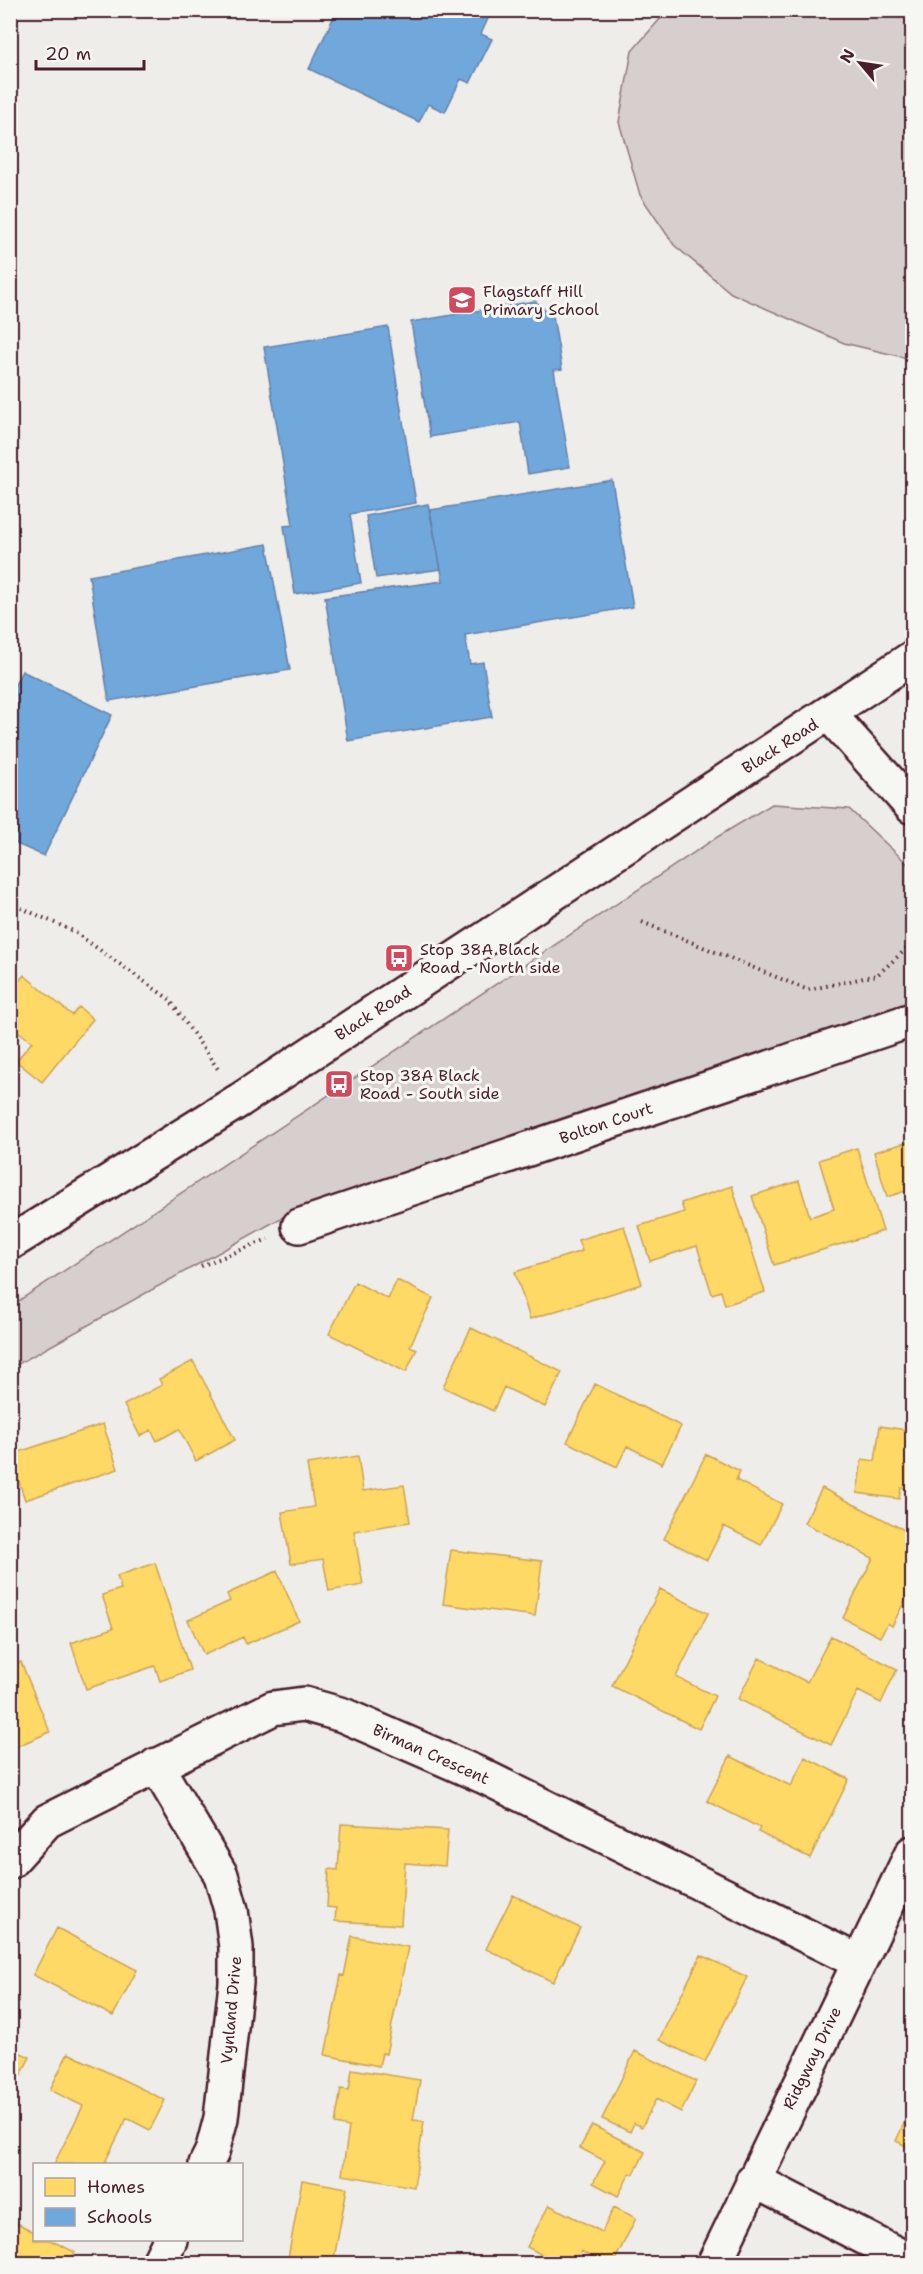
<svg xmlns="http://www.w3.org/2000/svg" width="923" height="2274" viewBox="0 0 923 2274" font-family="'Shantell Sans',sans-serif">
	<rect width="100%" height="100%" fill="#efedea"/>
	<filter id="ink" filterUnits="userSpaceOnUse"><feTurbulence type="fractalNoise" baseFrequency=".0167" numOctaves="2"/><feDisplacementMap in="SourceGraphic" scale="12" xChannelSelector="R" yChannelSelector="G"/><feConvolveMatrix kernelMatrix="1 2 1 2 8 2 1 2 1" color-interpolation-filters="sRGB"/></filter>
	<g filter="url(#ink)">
		<!-- green -->
		<path fill="#d7cfce" stroke="#90777c" stroke-width="1.5" d="M 667,11 L 912,11 L 912,358 L 907,358 L 844,343 L 731,293 L 674,245 L 640,195 L 619,122 L 632,51 Z
			M 772,804 L 849,809 L 912,868 L 912,1007 L 292,1212 L 11,1368 L 11,1306 L 719,836 Z"/>
		<!-- homes -->
		<path fill="#ffd966" stroke="#c9a154" stroke-width="1.5" d="M 24,975 L 72,1015 L 79,1007 L 93,1019 L 42,1082 L 16,1061 L 32,1042 L 10,1025 L 10,992 Z
			M 912,1141 L 912,1189 L 887,1197 L 874,1152 Z
			M 857,1148 L 883,1231 L 774,1265 L 752,1196 L 799,1181 L 810,1217 L 834,1209 L 819,1160 Z
			M 732,1186 L 765,1292 L 725,1305 L 721,1291 L 712,1294 L 697,1246 L 650,1261 L 639,1226 L 684,1212 L 681,1203 Z
			M 624,1226 L 642,1284 L 530,1319 L 515,1272 L 582,1251 L 578,1240 Z
			M 397,1280 L 433,1298 L 410,1346 L 417,1349 L 406,1372 L 329,1334 L 355,1282 L 388,1299 Z
			M 471,1328 L 562,1372 L 545,1407 L 504,1387 L 493,1411 L 443,1387 Z
			M 193,1361 L 235,1440 L 196,1461 L 179,1429 L 157,1441 L 151,1430 L 140,1436 L 124,1405 L 162,1385 L 159,1379 Z
			M 595,1384 L 681,1426 L 662,1464 L 627,1446 L 617,1467 L 567,1442 Z
			M 103,1424 L 118,1469 L 25,1500 L 10,1455 Z
			M 880,1426 L 912,1431 L 912,1489 L 901,1488 L 899,1499 L 857,1493 L 862,1459 L 875,1461 Z
			M 706,1454 L 740,1471 L 736,1480 L 782,1504 L 761,1545 L 724,1526 L 707,1560 L 664,1539 Z
			M 358,1456 L 363,1491 L 404,1485 L 410,1522 L 354,1531 L 363,1585 L 329,1591 L 323,1559 L 291,1564 L 282,1512 L 314,1507 L 307,1464 Z
			M 822,1488 L 912,1534 L 912,1586 L 892,1626 L 888,1623 L 880,1637 L 843,1618 L 873,1558 L 804,1523 Z
			M 451,1550 L 542,1561 L 535,1616 L 443,1604 Z
			M 155,1563 L 190,1670 L 160,1681 L 155,1666 L 86,1689 L 71,1643 L 113,1628 L 102,1595 L 121,1589 L 117,1576 Z
			M 277,1571 L 299,1621 L 246,1644 L 243,1637 L 204,1655 L 188,1620 L 230,1601 L 227,1594 Z
			M 660,1589 L 708,1613 L 676,1677 L 715,1696 L 699,1729 L 612,1686 Z
			M 831,1636 L 897,1669 L 881,1703 L 858,1691 L 831,1745 L 738,1699 L 759,1658 L 807,1682 Z
			M 21,1662 L 50,1732 L 10,1749 L 10,1666 Z
			M 730,1756 L 791,1786 L 805,1757 L 849,1779 L 810,1858 L 758,1832 L 760,1828 L 707,1801 Z
			M 341,1824 L 448,1830 L 445,1866 L 405,1863 L 401,1925 L 335,1921 L 336,1908 L 327,1907 L 329,1869 L 338,1870 Z
			M 513,1895 L 580,1928 L 553,1982 L 486,1949 Z
			M 57,1928 L 137,1970 L 113,2016 L 33,1975 Z
			M 352,1936 L 408,1947 L 386,2054 L 382,2053 L 379,2066 L 325,2055 L 341,1975 L 344,1976 Z
			M 701,1955 L 747,1977 L 705,2062 L 659,2040 Z
			M 10,2048 L 30,2057 L 10,2096 Z
			M 635,2051 L 696,2081 L 681,2112 L 656,2099 L 642,2127 L 634,2123 L 630,2132 L 602,2119 Z
			M 68,2053 L 165,2100 L 150,2130 L 127,2118 L 104,2164 L 54,2164 L 83,2106 L 50,2090 Z
			M 352,2069 L 420,2080 L 413,2120 L 424,2121 L 414,2187 L 342,2175 L 349,2127 L 335,2124 L 341,2089 L 349,2090 Z
			M 912,2106 L 912,2149 L 896,2141 Z
			M 592,2125 L 645,2152 L 634,2174 L 630,2173 L 618,2196 L 593,2183 L 605,2161 L 580,2148 Z
			M 302,2180 L 347,2188 L 333,2264 L 287,2264 Z
			M 549,2205 L 602,2232 L 614,2207 L 636,2218 L 613,2264 L 606,2264 L 581,2251 L 574,2264 L 559,2264 L 527,2247 Z
			M 17,2223 L 34,2232 L 34,2240 L 50,2240 L 75,2252 L 69,2264 L 10,2264 L 10,2237 Z"/>
		<!-- schools -->
		<path fill="#6fa8dc" stroke="#647fa7" stroke-width="1.5" d="M 337,10 L 492,10 L 481,34 L 492,39 L 470,83 L 461,79 L 445,112 L 428,104 L 419,122 L 309,69 Z
			M 535,301 L 553,316 L 562,369 L 554,370 L 570,467 L 528,474 L 520,422 L 430,437 L 411,322 Z
			M 388,327 L 416,503 L 350,514 L 361,583 L 295,594 L 284,526 L 293,525 L 264,347 Z
			M 612,480 L 633,607 L 465,635 L 470,664 L 483,662 L 492,717 L 348,741 L 325,597 L 443,581 L 430,510 Z
			M 428,504 L 441,569 L 376,578 L 366,516 Z
			M 267,544 L 290,670 L 109,701 L 89,576 Z
			M 22,671 L 112,715 L 44,856 L 10,841 L 10,694 Z"/>
		<g fill="none" stroke-linecap="round" stroke-linejoin="round">
			<!-- minor casing -->
			<g stroke="#4a1f2b" stroke-width="38">
				<path id="minor" d="M 829,714 L 912,807
					M 299,1226 L 912,1020
					M 156,1765 L 221,1875 L 231,1910 L 236,1947 L 236,1983 L 221,2118 L 212,2152 L 206,2164
					M 10,1862 L 47,1821 L 273,1708 L 304,1704 L 343,1715 L 483,1776 L 859,1962
					M 753,2180 L 912,2262
					M 158,2264 L 170,2240
					M 714,2264 L 912,1853"/>
			</g>
			<!-- major casing -->
			<g stroke="#4a1f2b" stroke-width="38">
				<path id="major" d="M 10,1243 L 240,1100 L 912,658"/>
			</g>
			<!-- path -->
			<path stroke="#4a1f2b" stroke-width="4" stroke-dasharray="1.5 4.5" stroke-linecap="butt" d="M 10,903 L 73,931 L 169,999 L 220,1072
				M 642,922 L 808,990 L 877,975 L 912,944
				M 201,1266 L 268,1239"/>
			<!-- minor -->
			<use href="#minor" stroke="#f6f6f2" stroke-width="33"/>
			<!-- major -->
			<use href="#major" stroke="#f6f6f2" stroke-width="33"/>
		</g>
	</g>
	<!-- icons -->
	<defs>
		<g id="school-square" transform="scale(1.5)"><rect x="-9" y="-9" width="18" height="18" rx="4" fill="#d1495b" stroke="#f6f6f2"/><path d="M0-5L7-2L0 1L-7-2ZM-4 1L0 2.5L4 1V4Q0 6-4 4Z" fill="#fff"/></g>
		<g id="bus-square" transform="scale(1.5)"><rect x="-9" y="-9" width="18" height="18" rx="4" fill="#d1495b" stroke="#f6f6f2"/><path d="M-5-6H5V4H4V6H2V4H-2V6H-4V4H-5ZM-3.5-4V0h7V-4ZM-3.5 1.2v1.5H-2V1.2ZM2 1.2v1.5H3.5V1.2Z" fill="#fff"/></g>
	</defs>
	<g fill-rule="evenodd">
		<use href="#school-square" x="462" y="300"/>
		<use href="#bus-square" x="399" y="958"/>
		<use href="#bus-square" x="339" y="1084"/>
	</g>
	<g text-anchor="middle" dominant-baseline="central" stroke-width="6" stroke-linejoin="round" paint-order="stroke">
		<!-- poi labels -->
		<g font-size="16" fill="#4a1f2b" stroke="#f6f6f2" text-anchor="start">
			<text x="483" y="291">Flagstaff Hill<tspan x="483" dy="18">Primary School</tspan></text>
			<text x="420" y="949">Stop 38A Black<tspan x="420" dy="18">Road - North side</tspan></text>
			<text x="360" y="1075">Stop 38A Black<tspan x="360" dy="18">Road - South side</tspan></text>
		</g>
		<!-- street labels -->
		<g font-size="16" fill="#4a1f2b" stroke="#f6f6f2">
			<text transform="translate(780 746) rotate(-33)">Black Road</text>
			<text transform="translate(373 1013) rotate(-33)">Black Road</text>
			<text transform="translate(606 1123) rotate(-19)">Bolton Court</text>
			<text transform="translate(431 1754) rotate(24)">Birman Crescent</text>
			<text transform="translate(231 2010) rotate(-85)">Vynland Drive</text>
			<text transform="translate(812 2058) rotate(-64)">Ridgway Drive</text>
		</g>
	</g>
	<!-- margin -->
	<rect width="923" height="2274" fill="none" stroke="#f6f6f2" stroke-width="36"/>
	<rect x="18" y="18" width="887" height="2238" fill="none" stroke="#4a1f2b" stroke-width="2" filter="url(#ink)"/>
	<!-- legend -->
	<rect x="33" y="2163" width="210" height="78" fill="#f6f6f2" stroke="#b1a0a2" stroke-width="1.5"/>
	<rect x="45" y="2178" width="30" height="18" fill="#ffd966" stroke="#b1a0a2" stroke-width="1.5"/>
	<text x="87" y="2193" font-size="18" fill="#4a1f2b">Homes</text>
	<rect x="45" y="2208" width="30" height="18" fill="#6fa8dc" stroke="#b1a0a2" stroke-width="1.5"/>
	<text x="87" y="2223" font-size="18" fill="#4a1f2b">Schools</text>
	<!-- north arrow -->
	<g transform="translate(860 63) rotate(299)" stroke="#f6f6f2" stroke-width="4.5" paint-order="stroke">
	<path d="M0-4.5L10 22L0 15L-10 22Z" fill="#4a1f2b"/>
	<text y="-9" font-size="16" font-weight="bold" text-anchor="middle" fill="#4a1f2b">N</text>
	</g>
	<!-- scale -->
	<path d="M36 60v9h108v-9" fill="none" stroke="#4a1f2b" stroke-width="3"/>
	<text x="45" y="60" font-size="18" fill="#4a1f2b" stroke="#f6f6f2" stroke-width="4.5" paint-order="stroke">20 m</text>
</svg>
